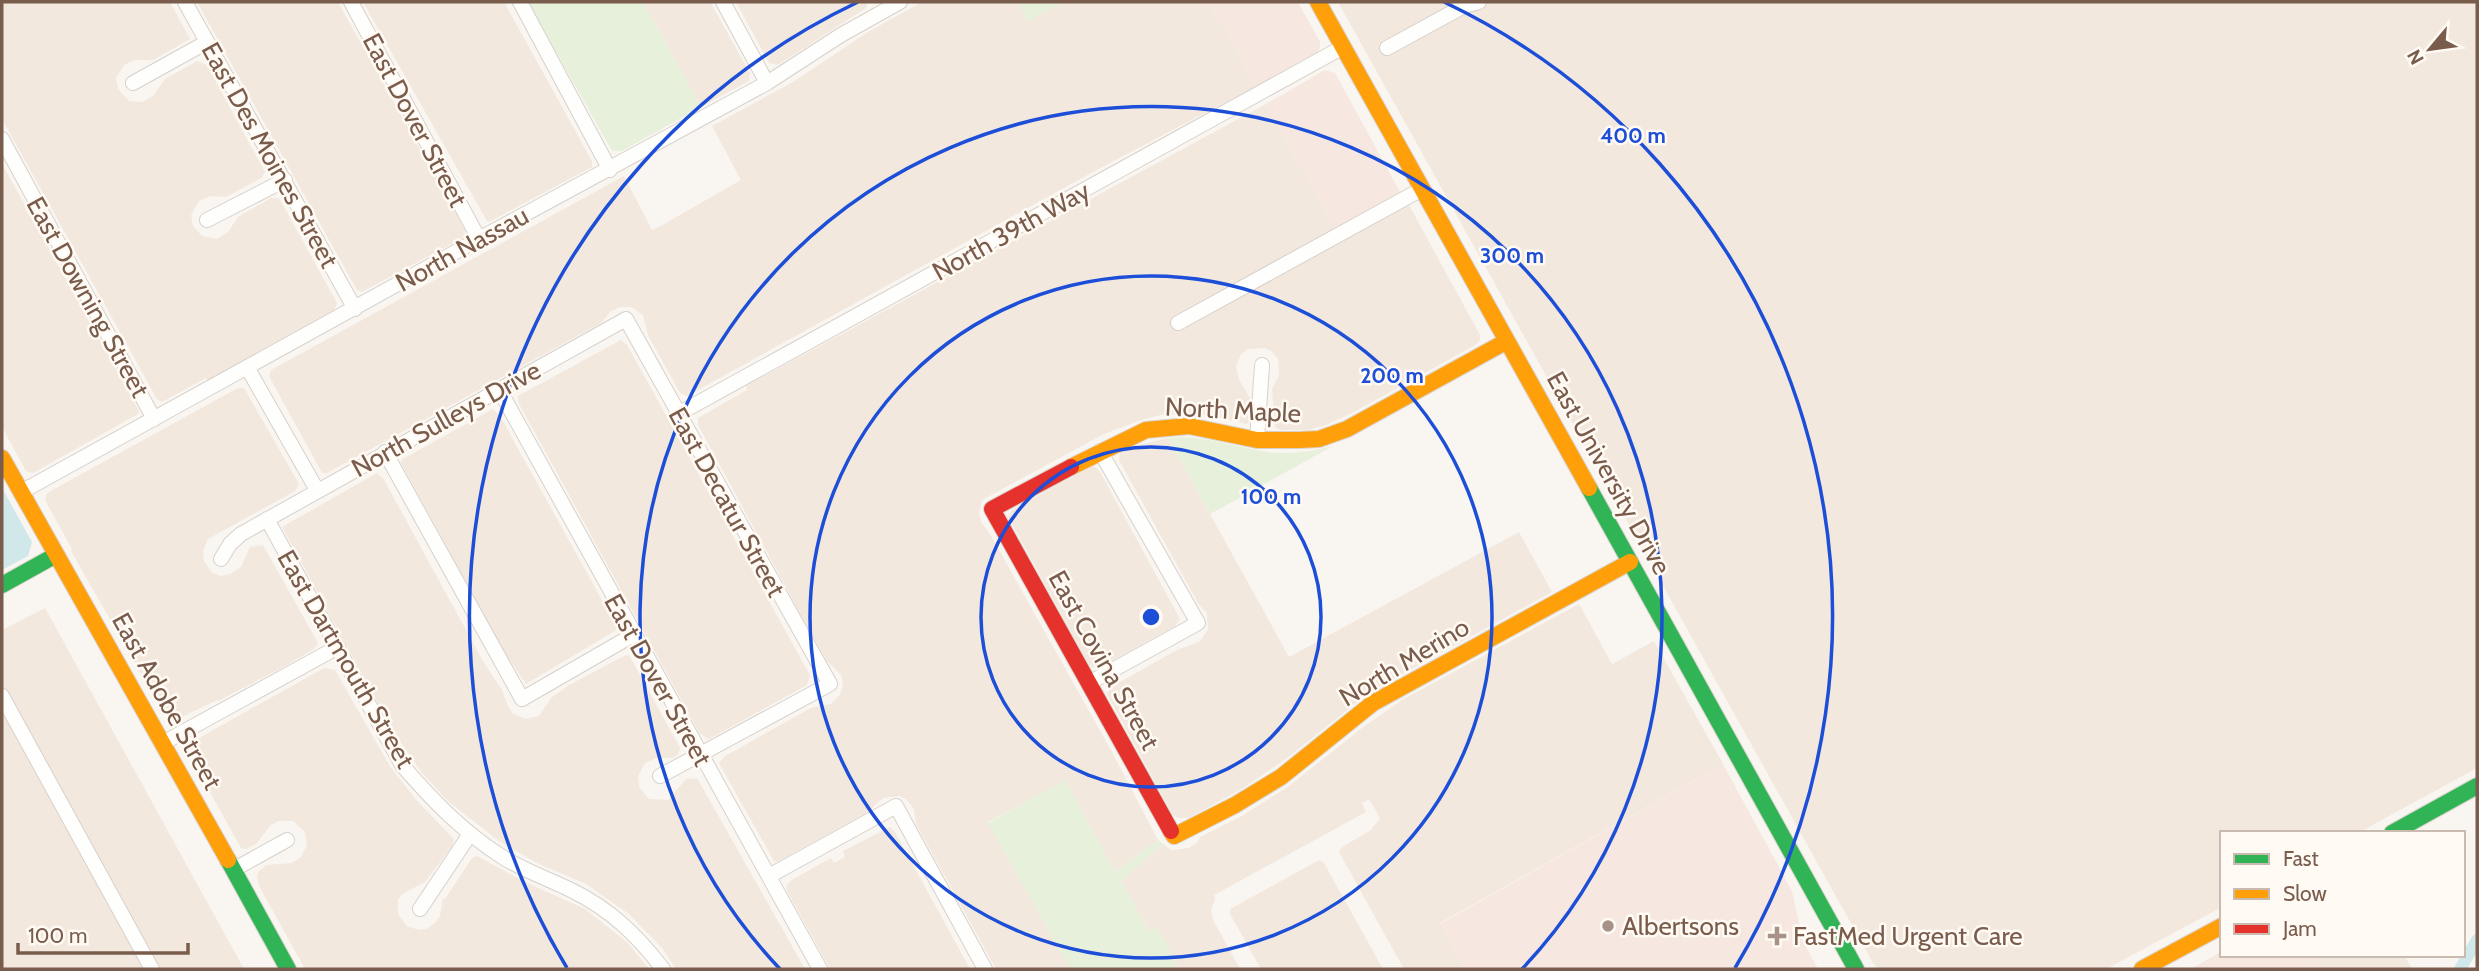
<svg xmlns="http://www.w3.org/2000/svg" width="2479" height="971" viewBox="0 0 2479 971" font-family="Cabin,sans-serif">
	<rect width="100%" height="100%" fill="#f9f5f0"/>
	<!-- residential -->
	<path fill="#f2e8de" d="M 2,2 L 170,2 L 190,39 L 153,60 L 135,60 L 124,65 L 116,78 L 118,89 L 129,101 L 142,102 L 153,96 L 165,79 L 197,61 L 207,65 L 265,172 L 261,178 L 226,197 L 210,196 L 199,201 L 191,215 L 193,226 L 202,236 L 217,239 L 228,232 L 238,217 L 271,198 L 279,198 L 337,303 L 334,310 L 208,380 L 206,378 L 162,402 L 157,399 L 2,119 Z
		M 197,2 L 338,2 L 465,230 L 464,237 L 362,292 L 357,290 Z
		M 363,2 L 504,2 L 592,161 L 592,167 L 489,222 L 487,221 Z
		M 643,2 L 710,2 L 750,73 L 749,81 L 701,107 Z
		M 736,2 L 868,2 L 866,8 L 778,65 L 769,63 Z
		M 922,2 L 1018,2 L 1028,21 L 1064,2 L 1209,2 L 1256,86 L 1091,173 L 687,396 L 680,393 L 648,335 L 643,315 L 632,307 L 620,307 L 611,311 L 601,323 L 327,473 L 322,473 L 269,376 L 271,370 L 624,176 L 652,230 L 659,227 L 741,180 L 712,126 L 793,82 L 868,32 Z
		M 1338,2 L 2477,2 L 2477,768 L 2358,833 L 2222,833 L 2222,907 L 2106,969 L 1879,969 L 1873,963 Z
		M 1266,104 L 1335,228 L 1173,319 L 1286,271 L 1409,205 L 1480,335 L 1480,340 L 1477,344 L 1354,412 L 1326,425 L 1308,430 L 1280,430 L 1275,427 L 1272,389 L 1279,375 L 1278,359 L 1271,351 L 1265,348 L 1248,349 L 1241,354 L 1236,366 L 1239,379 L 1251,400 L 1250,422 L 1246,424 L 1208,415 L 1192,415 L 1165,414 L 1144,419 L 1104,434 L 982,500 L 979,514 L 981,522 L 990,534 L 1113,754 L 1158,840 L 1115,872 L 1065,781 L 988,822 L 1070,969 L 996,969 L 916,824 L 914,809 L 906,799 L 899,796 L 883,798 L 866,813 L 777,862 L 774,861 L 719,763 L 725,756 L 811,708 L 831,704 L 840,695 L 843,684 L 841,675 L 827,661 L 801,615 L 698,425 L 698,418 L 747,390 L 746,386 Z
		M 2,164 L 139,411 L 138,414 L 33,473 L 26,471 L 2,427 Z
		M 621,340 L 627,345 L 810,675 L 807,685 L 709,739 L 700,734 L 518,402 L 518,396 Z
		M 238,388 L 244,388 L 299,484 L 295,491 L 208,539 L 203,551 L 204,561 L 212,573 L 221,576 L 230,574 L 241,567 L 250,547 L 263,545 L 318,643 L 314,649 L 287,665 L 218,701 L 217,700 L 174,721 L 166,717 L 71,551 L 72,549 L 45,500 L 47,493 Z
		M 493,409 L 500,416 L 618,629 L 526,684 L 505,653 L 401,463 L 401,460 Z
		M 1168,438 L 1289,657 L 1519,532 L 1552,592 L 1370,692 L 1287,758 L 1245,787 L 1189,818 L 1178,818 L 1173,815 L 1107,694 L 1111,687 L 1177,650 L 1199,642 L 1208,630 L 1207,613 L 1198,603 L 1119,460 L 1120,453 L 1131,447 Z
		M 1091,467 L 1095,467 L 1100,472 L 1180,619 L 1175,626 L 1097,669 L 1090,666 L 1008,517 L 1013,509 Z
		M 377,473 L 383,478 L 484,663 L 502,690 L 507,704 L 513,714 L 525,719 L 539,716 L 551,698 L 569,685 L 624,656 L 629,655 L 680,748 L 678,755 L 672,758 L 656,758 L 645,763 L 638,776 L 639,787 L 649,799 L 668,800 L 686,779 L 697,778 L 805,969 L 676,969 L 662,948 L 629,914 L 586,884 L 537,863 L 499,841 L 449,802 L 422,773 L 393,731 L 282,527 Z
		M 1579,604 L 1612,664 L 1654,641 L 1723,764 L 1440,923 L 1465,969 L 1404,969 L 1386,937 L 1339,852 L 1342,847 L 1371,830 L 1380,818 L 1369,799 L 1362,803 L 1366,812 L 1214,895 L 1215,899 L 1211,910 L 1213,920 L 1240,969 L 1180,969 L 1157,928 L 1149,931 L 1121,881 L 1163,844 L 1171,850 L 1189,848 L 1198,842 L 1200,837 L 1242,816 L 1289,786 L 1362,728 L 1402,700 Z
		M 45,608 L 244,969 L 2,969 L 2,630 Z
		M 324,668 L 335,670 L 391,768 L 418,802 L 454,839 L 452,846 L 425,882 L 404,893 L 398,899 L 398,914 L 407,926 L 419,930 L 426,929 L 435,923 L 440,916 L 443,898 L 445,899 L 472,858 L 477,856 L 525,882 L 585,909 L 628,943 L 649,969 L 305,969 L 259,886 L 257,876 L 259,871 L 267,865 L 292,863 L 301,857 L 307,845 L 305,832 L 293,821 L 278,821 L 270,826 L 256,844 L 246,849 L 241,848 L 187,751 L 192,742 Z
		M 890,827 L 895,832 L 970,969 L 830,969 L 787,891 L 787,885 L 790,881 L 831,858 L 834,863 L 845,857 L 843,851 Z
		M 1319,860 L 1324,863 L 1383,969 L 1261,969 L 1230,914 L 1230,909 Z
		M 2315,955 L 2404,955 L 2412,969 L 2322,969 Z"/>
	<!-- commercial -->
	<path fill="#f6e8e1" d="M 1209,2 L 1298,2 L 1320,42 L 1320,48 L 1316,54 L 1256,86 Z
		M 1325,70 L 1335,73 L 1400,192 L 1335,228 L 1266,104 Z
		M 1723,764 L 1792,891 L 1803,941 L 1818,969 L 1465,969 L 1440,924 Z
		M 2222,951 L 2222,955 L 2315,955 L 2322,969 L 2191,969 Z"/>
	<!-- green -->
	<path fill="#e7f0db" d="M 528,2 L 643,2 L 701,107 L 622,151 L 612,151 Z
		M 1018,2 L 1064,2 L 1028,21 Z
		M 1182,437 C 1212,438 1239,448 1268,452 C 1290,455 1312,451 1333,446 L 1210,514 L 1168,438 Z
		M 1065,780 L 1115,872 L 1158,840 L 1163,844 L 1121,881 L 1149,931 L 1157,927 L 1180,969 L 1070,969 L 988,823 Z"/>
	<!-- water -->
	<path fill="#d0e8ea" d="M 2,488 L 32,542 L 28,556 L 2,570 Z"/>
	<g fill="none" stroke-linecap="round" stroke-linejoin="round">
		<!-- canal -->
		<path stroke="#d0e8ea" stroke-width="12" d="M 2460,969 L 2477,940"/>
		<!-- street casing -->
		<g stroke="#d7d1cb" stroke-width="16">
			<path id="street" d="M 185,2 L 355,309
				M 351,2 L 479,239
				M 520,2 L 610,170
				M 723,2 L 767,83
				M 1387,48 L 1464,6 L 1479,2
				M 133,83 L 207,42
				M 2,139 L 154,419
				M 207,220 L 285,180
				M 1178,323 L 1422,189
				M 247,367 L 317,490
				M 499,389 L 820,969
				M 678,414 L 1343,47
				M 1257,440 L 1262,365
				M 385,452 L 522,699 L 633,635
				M 21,492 L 479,239 L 767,83 L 841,35 L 900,2
				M 267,519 L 402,765 C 432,800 464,833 504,858 C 525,871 549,879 571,890 C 610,909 637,935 663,969
				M 221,559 L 230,544 L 241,534 L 626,319 L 830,684 L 660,776
				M 1089,683 L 1198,623 L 1100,451
				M 2,696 L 152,969
				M 163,743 L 338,647
				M 233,870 L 287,840
				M 769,876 L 896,806 L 985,969
				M 420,909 L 470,834"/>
		</g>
		<!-- fast casing -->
		<g stroke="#d9d2cb" stroke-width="18">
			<path id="fast" d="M 1589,488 L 1856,969
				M 2,585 L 56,555
				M 2392,833 L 2477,786
				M 228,860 L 288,969"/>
		</g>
		<!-- slow casing -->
		<g stroke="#d9d2cb" stroke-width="18">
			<path id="slow" d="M 1318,2 L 1589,488
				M 2,458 L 228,860
				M 1071,467 L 1146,430 L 1189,426 L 1257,440 L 1299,440 L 1319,439 L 1347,429 L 1507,341
				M 1171,831 L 1174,836 L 1235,805 L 1281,777 L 1373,703 L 1630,562
				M 2142,969 L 2222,926"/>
		</g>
		<!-- jam casing -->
		<g stroke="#d9d2cb" stroke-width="18">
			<path id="jam" d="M 1071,467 L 992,509 L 1171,831"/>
		</g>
		<!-- street -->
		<use href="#street" stroke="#fefefd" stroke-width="14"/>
		<!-- fast -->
		<use href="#fast" stroke="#30b455" stroke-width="16"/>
		<!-- slow -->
		<use href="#slow" stroke="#ff9f0a" stroke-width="16"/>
		<!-- jam -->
		<use href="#jam" stroke="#e5322d" stroke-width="16"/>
	</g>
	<!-- distance rings -->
	<g fill="none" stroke="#1d4ed8" stroke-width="3.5">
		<circle cx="1151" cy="617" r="170"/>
		<circle cx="1151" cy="617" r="341"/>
		<path d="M780 969A511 511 0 1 1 1522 969"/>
		<path d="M567 968A681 681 0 0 1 858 2M1444 2A681 681 0 0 1 1735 968"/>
	</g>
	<!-- markers -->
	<g fill="#a69286" stroke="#fffaf3" stroke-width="2.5">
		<circle cx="1608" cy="926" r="7"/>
		<path d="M1773.5 925.5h7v7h7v7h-7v7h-7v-7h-7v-7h7z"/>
	</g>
	<g text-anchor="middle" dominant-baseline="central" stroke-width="5" stroke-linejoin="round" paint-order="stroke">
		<!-- street labels -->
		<g font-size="26" fill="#7a5c4d" stroke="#fffaf3">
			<text transform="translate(415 120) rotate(62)">East Dover Street</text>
			<text transform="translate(270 155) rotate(61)">East Des Moines Street</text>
			<text transform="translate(1011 231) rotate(-29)">North 39th Way</text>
			<text transform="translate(462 249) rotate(-29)">North Nassau</text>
			<text transform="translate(88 297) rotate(61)">East Downing Street</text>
			<text transform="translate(1233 410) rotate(3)">North Maple</text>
			<text transform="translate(446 419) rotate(-29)">North Sulleys Drive</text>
			<text transform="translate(1609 473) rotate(61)">East University Drive</text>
			<text transform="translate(727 502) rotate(61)">East Decatur Street</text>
			<text transform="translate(346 659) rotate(60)">East Dartmouth Street</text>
			<text transform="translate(1104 660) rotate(61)">East Covina Street</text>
			<text transform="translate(1404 662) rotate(-31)">North Merino</text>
			<text transform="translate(658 680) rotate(61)">East Dover Street</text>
			<text transform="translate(167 701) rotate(61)">East Adobe Street</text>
		</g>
		<!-- poi labels -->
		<g font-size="26" fill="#7a5c4d" stroke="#fffaf3" text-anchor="start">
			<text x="1622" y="926">Albertsons</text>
			<text x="1793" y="936">FastMed Urgent Care</text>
		</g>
	</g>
	<circle cx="1151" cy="617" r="10" fill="#1d4ed8" stroke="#fffaf3" stroke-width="3.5"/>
	<g font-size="21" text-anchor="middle" font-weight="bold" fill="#1d4ed8" stroke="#fffaf3" stroke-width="5" stroke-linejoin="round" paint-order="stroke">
		<text x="1633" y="143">400 m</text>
		<text x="1512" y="263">300 m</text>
		<text x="1392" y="383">200 m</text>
		<text x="1271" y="504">100 m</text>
	</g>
	<!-- border -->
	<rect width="2479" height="971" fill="none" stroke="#7a5c4d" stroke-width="7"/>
	<!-- legend -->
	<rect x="2220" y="831" width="245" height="126" fill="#fffaf3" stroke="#cabbb1" stroke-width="2"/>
	<rect x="2234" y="854" width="35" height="10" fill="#30b455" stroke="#cabbb1" stroke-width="2"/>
	<text x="2283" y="866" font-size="21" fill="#7a5c4d">Fast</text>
	<rect x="2234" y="889" width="35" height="10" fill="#ff9f0a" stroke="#cabbb1" stroke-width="2"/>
	<text x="2283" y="901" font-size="21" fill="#7a5c4d">Slow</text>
	<rect x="2234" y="924" width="35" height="10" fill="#e5322d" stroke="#cabbb1" stroke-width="2"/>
	<text x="2283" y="936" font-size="21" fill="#7a5c4d">Jam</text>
	<!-- north arrow -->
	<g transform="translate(2430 49) rotate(241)" stroke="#fffaf3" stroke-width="5" paint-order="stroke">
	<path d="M0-5L12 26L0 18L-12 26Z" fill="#7a5c4d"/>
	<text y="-10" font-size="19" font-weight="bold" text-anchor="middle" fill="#7a5c4d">N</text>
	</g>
	<!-- scale -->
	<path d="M18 943v10h170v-10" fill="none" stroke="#7a5c4d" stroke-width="3.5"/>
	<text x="28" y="943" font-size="21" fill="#7a5c4d" stroke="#fffaf3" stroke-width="5" paint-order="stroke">100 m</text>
</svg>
